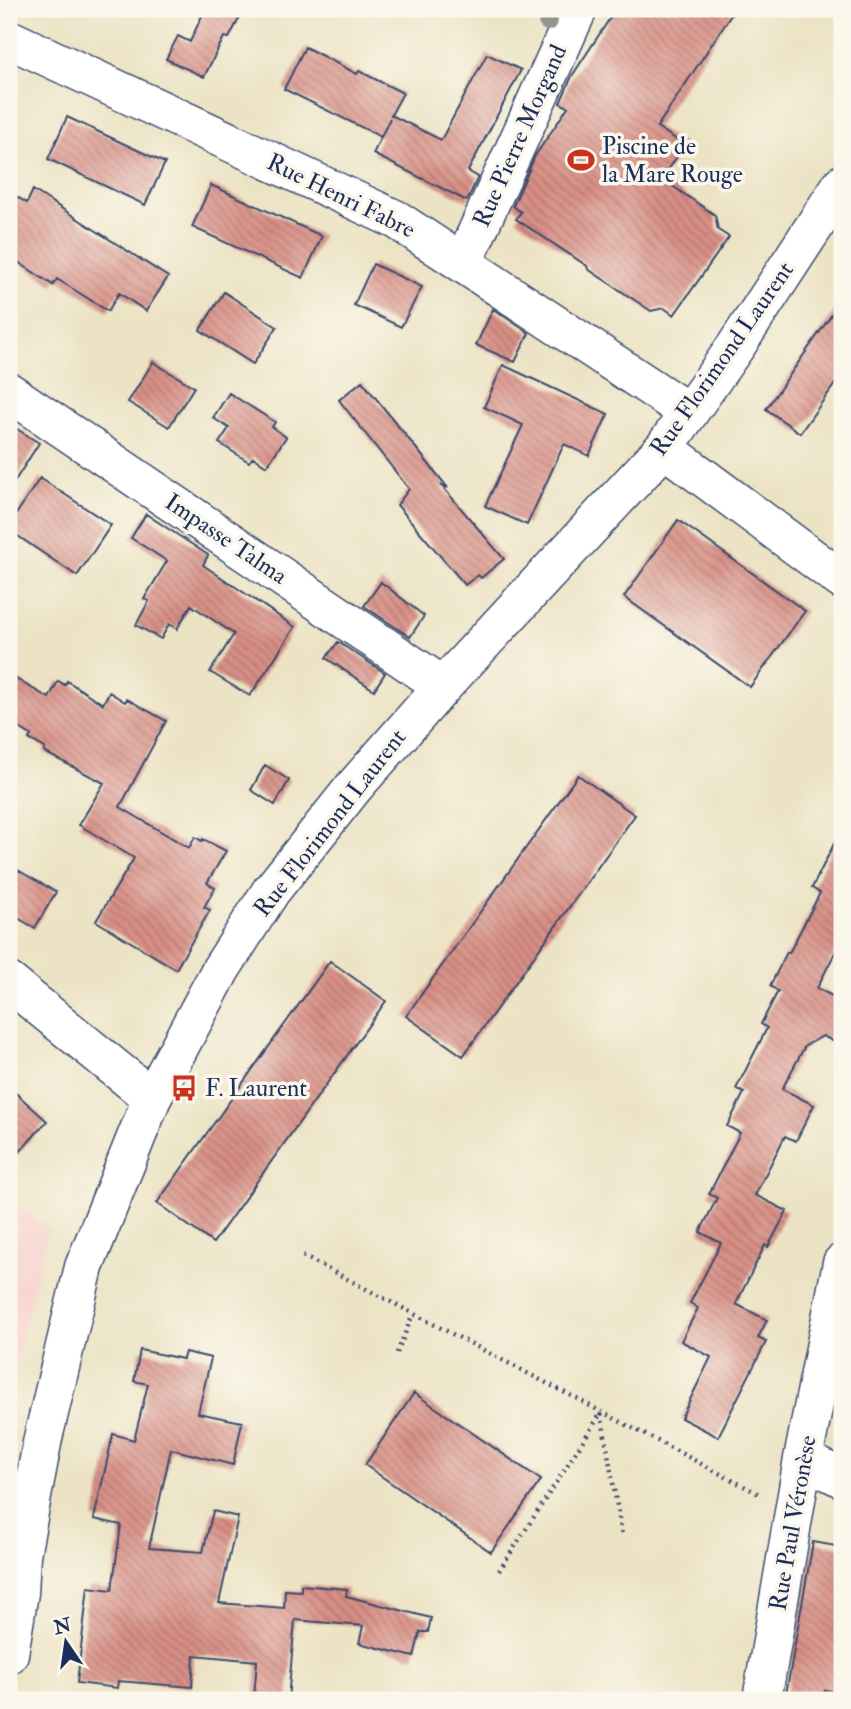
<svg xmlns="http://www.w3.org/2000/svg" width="851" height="1709" viewBox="0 0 851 1709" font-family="'IM FELL Double Pica',serif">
	<defs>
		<pattern id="building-back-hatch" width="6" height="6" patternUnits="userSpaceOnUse" patternTransform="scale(1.75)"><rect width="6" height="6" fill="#d88f85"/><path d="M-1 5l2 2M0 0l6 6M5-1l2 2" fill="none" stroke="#ae7570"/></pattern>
	</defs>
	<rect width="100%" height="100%" fill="#fbf7ec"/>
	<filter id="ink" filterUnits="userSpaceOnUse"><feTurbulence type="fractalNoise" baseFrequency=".0143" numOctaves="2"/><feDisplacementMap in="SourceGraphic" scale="14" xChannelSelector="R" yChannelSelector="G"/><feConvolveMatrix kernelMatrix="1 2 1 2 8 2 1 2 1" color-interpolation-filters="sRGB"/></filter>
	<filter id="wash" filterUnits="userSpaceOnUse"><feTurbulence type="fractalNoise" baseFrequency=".00686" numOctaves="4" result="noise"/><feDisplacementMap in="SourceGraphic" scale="28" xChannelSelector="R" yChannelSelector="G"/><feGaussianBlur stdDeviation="1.57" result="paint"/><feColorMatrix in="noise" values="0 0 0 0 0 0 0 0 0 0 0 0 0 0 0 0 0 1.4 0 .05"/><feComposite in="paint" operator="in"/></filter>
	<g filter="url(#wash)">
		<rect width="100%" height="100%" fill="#ece3c4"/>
		<!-- built -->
		<path fill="#f7d0cb" d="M 9,1197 L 49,1229 L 9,1393 Z"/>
		<g id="blocks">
			<!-- building -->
			<path fill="url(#building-back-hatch)" d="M 205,9 L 244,9 L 229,38 L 224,37 L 204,77 L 166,59 L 178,36 L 190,42 Z
				M 616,9 L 735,9 L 657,127 L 685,145 L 662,179 L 715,215 L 718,230 L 729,237 L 674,315 L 664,308 L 651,311 L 588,269 L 587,266 L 516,219 L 521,212 L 513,206 L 535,156 L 568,107 L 560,103 L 572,76 Z
				M 305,47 L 357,74 L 359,71 L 403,93 L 391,115 L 441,140 L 487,54 L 521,70 L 468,171 L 478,177 L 467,201 L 373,154 L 390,118 L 381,137 L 284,89 Z
				M 67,117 L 165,163 L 145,205 L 48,159 Z
				M 211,185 L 322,236 L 303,278 L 192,227 Z
				M 33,190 L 168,277 L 146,311 L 119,293 L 108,311 L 57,279 L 53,285 L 9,256 L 9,192 L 27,203 Z
				M 373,264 L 422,287 L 401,327 L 354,305 Z
				M 224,292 L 277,327 L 253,364 L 200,330 Z
				M 842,300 L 842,374 L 800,433 L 766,409 Z
				M 493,309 L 529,333 L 515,362 L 476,345 Z
				M 153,362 L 194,387 L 169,427 L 128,402 Z
				M 503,365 L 608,414 L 589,456 L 564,444 L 527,525 L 485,506 L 523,425 L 484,407 Z
				M 362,381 L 448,488 L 441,485 L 504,559 L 481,578 L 478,575 L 465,585 L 397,505 L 409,489 L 339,400 Z
				M 229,393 L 275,422 L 272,427 L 286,437 L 267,466 L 253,457 L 249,462 L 219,443 L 229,428 L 213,418 Z
				M 9,424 L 39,443 L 9,490 Z
				M 40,478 L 111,525 L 77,576 L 9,530 L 9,525 Z
				M 146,514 L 208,555 L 203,565 L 295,627 L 250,696 L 210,672 L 234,634 L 191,605 L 177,629 L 169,624 L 161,639 L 136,625 L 149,601 L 144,599 L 167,561 L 131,538 Z
				M 678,520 L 805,611 L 750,687 L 624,597 Z
				M 381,582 L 424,616 L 410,637 L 364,606 Z
				M 338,642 L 385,673 L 374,690 L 326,658 Z
				M 9,675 L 49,698 L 58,681 L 65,685 L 67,681 L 103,704 L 109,692 L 125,702 L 127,699 L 166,721 L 120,807 L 189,848 L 195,837 L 202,841 L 203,839 L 226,851 L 207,883 L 215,888 L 204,907 L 210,910 L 176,969 L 96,921 L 134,858 L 79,825 L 104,783 L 44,752 L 45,748 L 29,739 L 31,735 L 9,722 Z
				M 265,765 L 289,780 L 275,805 L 251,790 Z
				M 578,775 L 635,815 L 463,1056 L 406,1016 Z
				M 842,828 L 842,939 L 817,988 L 842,1001 L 842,1046 L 823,1036 L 805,1046 L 782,1089 L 814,1105 L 796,1141 L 785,1136 L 755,1195 L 787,1211 L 768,1247 L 765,1245 L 736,1304 L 767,1320 L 758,1338 L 766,1342 L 718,1437 L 681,1418 L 711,1357 L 681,1341 L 698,1308 L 690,1303 L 721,1243 L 700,1232 L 717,1198 L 709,1194 L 740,1133 L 727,1126 L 744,1093 L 736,1089 L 767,1028 L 761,1024 L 778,991 L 770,986 L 787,952 L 789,953 L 820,893 L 812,888 Z
				M 9,865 L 56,892 L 35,928 L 9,913 Z
				M 330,961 L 386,1001 L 213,1243 L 157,1203 Z
				M 9,1087 L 47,1121 L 9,1164 Z
				M 140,1350 L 183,1359 L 185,1352 L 211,1358 L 198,1413 L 242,1422 L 233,1465 L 171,1449 L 149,1548 L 203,1552 L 213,1511 L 238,1517 L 219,1603 L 284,1608 L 285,1590 L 301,1591 L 301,1585 L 347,1589 L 346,1596 L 431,1618 L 428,1632 L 420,1632 L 414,1657 L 359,1643 L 363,1626 L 295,1620 L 288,1700 L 254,1697 L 257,1661 L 194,1655 L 192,1687 L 118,1681 L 117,1688 L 77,1683 L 88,1587 L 112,1590 L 121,1525 L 94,1519 L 113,1434 L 134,1440 L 148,1384 L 134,1381 Z
				M 414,1393 L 541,1480 L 491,1552 L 365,1465 Z
				M 813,1542 L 842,1547 L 842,1677 L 840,1677 L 837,1692 L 825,1690 L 823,1700 L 785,1700 Z"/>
		</g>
	</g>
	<g filter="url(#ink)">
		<use href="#blocks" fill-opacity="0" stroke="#3a4a6d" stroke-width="2"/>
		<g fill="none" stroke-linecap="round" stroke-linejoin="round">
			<!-- minor casing -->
			<g stroke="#3a4a6d" stroke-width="41">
				<path id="minor" d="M 9,39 L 397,220 L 688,412
					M 463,263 L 578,9
					M 9,392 L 443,686
					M 664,448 L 842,580
					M 9,982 L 152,1098
					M 803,1459 L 842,1478
					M 9,1654 L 19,1593 L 21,1555 L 43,1438 L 84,1267 L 152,1098 L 221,969 L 271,891 L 354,787 L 443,686 L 664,448 L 736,346 L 842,184
					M 762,1700 L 803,1459 L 842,1263"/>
			</g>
			<!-- path -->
			<path stroke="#3a4a6d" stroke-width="4.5" stroke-dasharray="2 5" stroke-linecap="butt" d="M 303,1256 L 761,1495
				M 397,1353 L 413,1314
				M 499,1571 L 601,1413 L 622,1535"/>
			<!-- minor -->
			<use href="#minor" stroke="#fff" stroke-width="38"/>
		</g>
		<!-- trees -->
		<circle fill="#90988d" cx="548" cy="21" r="10"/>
	</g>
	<!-- icons -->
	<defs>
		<g id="stadium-bare" transform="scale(2.1)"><path d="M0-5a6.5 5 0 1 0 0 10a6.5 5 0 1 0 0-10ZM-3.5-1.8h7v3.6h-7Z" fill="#c8321e" stroke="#fbf7ec" stroke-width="2.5" paint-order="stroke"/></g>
		<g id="bus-bare" transform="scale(2.1)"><path d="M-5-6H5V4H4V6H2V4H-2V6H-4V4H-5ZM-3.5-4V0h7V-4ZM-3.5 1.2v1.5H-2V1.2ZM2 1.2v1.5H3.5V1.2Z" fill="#c8321e" stroke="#fbf7ec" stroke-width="2.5" paint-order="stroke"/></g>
	</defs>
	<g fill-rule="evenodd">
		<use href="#stadium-bare" x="581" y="160"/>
		<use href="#bus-bare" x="184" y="1088"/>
	</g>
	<g text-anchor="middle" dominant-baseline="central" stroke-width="7" stroke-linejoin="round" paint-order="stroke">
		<!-- street labels -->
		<g font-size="24" fill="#1b2f5e" stroke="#fbf7ec">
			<text transform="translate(520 136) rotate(-66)">Rue Pierre Morgand</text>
			<text transform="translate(341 196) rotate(26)">Rue Henri Fabre</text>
			<text transform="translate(722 359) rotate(-55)">Rue Florimond Laurent</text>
			<text transform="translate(226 539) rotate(34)">Impasse Talma</text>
			<text transform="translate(330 823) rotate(-52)">Rue Florimond Laurent</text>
			<text transform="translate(793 1523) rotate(-80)">Rue Paul Véronèse</text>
		</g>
		<!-- poi labels -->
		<g font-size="24" fill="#1b2f5e" stroke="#fbf7ec" text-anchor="start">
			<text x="602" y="146">Piscine de<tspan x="602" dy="28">la Mare Rouge</tspan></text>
			<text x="205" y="1088">F. Laurent</text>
		</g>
	</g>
	<!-- margin -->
	<rect width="851" height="1709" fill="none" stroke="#fbf7ec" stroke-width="35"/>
	<!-- north arrow -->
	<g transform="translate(66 1642) rotate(347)" stroke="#fbf7ec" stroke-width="5" paint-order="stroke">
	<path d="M0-5L12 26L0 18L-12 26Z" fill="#1b2f5e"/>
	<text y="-10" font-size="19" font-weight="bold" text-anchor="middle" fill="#1b2f5e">N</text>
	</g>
</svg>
